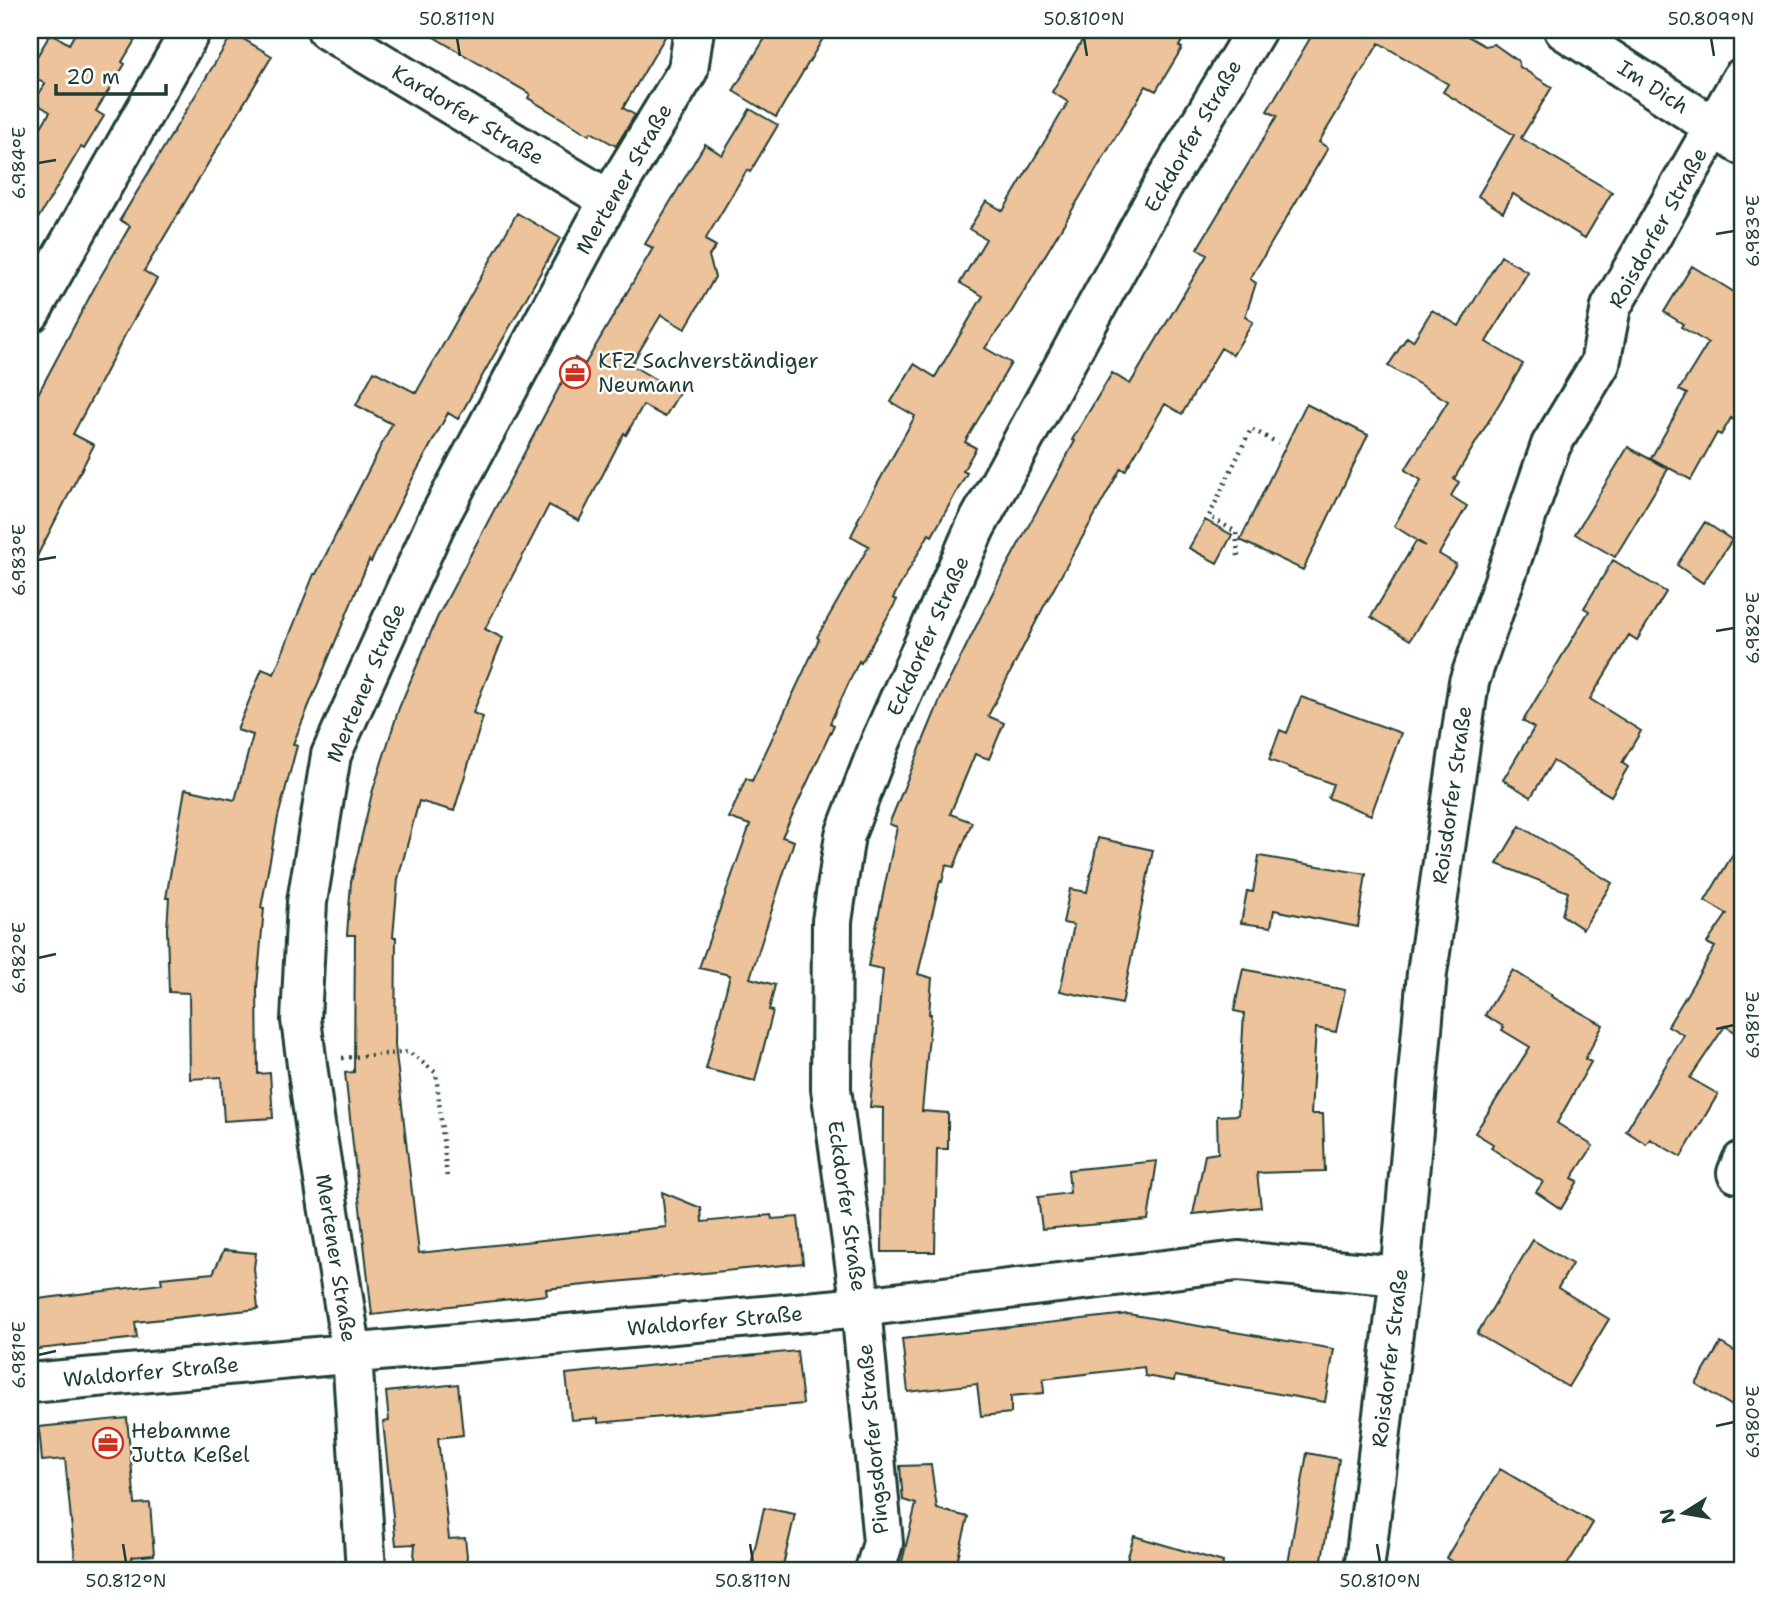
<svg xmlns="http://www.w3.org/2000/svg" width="1772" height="1600" viewBox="0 0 1772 1600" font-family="'Shantell Sans',sans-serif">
	<rect width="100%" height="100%" fill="#fff"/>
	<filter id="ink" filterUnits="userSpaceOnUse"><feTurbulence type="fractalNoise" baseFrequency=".0143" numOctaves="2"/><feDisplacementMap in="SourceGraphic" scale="14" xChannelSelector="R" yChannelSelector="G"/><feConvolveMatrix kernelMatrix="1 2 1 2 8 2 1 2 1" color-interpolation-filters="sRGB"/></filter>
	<g filter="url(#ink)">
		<!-- building -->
		<path fill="#edc39c" stroke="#1f3d34" stroke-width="2" d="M 77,30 L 141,30 L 122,62 L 125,64 L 96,111 L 104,116 L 84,149 L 81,147 L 30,232 L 30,145 L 50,112 L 34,102 L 45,84 L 30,75 L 30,68 L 51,33 L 69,44 Z
			M 422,30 L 669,30 L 623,108 L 635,115 L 616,146 L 591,132 L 589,135 L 528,98 L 530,94 Z
			M 770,30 L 828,30 L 776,117 L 733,91 Z
			M 1088,30 L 1189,30 L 1179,46 L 1182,48 L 1156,91 L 1146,86 L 1012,311 L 985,348 L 1011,363 L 965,442 L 976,448 L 963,471 L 967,473 L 932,536 L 929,534 L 893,598 L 897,600 L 861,663 L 859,661 L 830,723 L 834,725 L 782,837 L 794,841 L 750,978 L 775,985 L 769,1010 L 773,1011 L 755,1081 L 706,1069 L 730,975 L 699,968 L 750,825 L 729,818 L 746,778 L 752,781 L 819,639 L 817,637 L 869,546 L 851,536 L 858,522 L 857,521 L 915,416 L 891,402 L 914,364 L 935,377 L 983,296 L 960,283 L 986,239 L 969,229 L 986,201 L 1003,211 L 1043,144 L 1068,102 L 1052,92 Z
			M 1315,30 L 1457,30 L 1485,46 L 1494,44 L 1518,61 L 1520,67 L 1552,87 L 1521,138 L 1612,192 L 1585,238 L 1513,194 L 1503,212 L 1478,196 L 1514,135 L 1443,92 L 1448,84 L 1379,43 L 1319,142 L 1328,148 L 1250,279 L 1256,283 L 1245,317 L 1253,322 L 1233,355 L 1221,348 L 1182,414 L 1165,404 L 1125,471 L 1121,468 L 1043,608 L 988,716 L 1004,723 L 989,759 L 975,754 L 950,814 L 972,822 L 954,867 L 946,865 L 942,882 L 940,881 L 918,974 L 932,978 L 929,1014 L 931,1014 L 922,1111 L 948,1113 L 948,1149 L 937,1149 L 935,1252 L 882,1252 L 883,1108 L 870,1107 L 883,969 L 868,966 L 897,827 L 889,824 L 942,695 L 999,580 L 1075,441 L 1072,440 L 1112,373 L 1130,384 L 1207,255 L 1197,249 L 1277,116 L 1267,111 Z
			M 233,33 L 272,56 L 144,271 L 157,279 L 126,333 L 73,434 L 94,445 L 30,570 L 30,409 L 98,281 L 130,226 L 120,220 Z
			M 750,109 L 778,125 L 750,172 L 747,170 L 705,240 L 716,246 L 709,256 L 715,277 L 685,329 L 661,315 L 631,365 L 679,393 L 665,417 L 643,405 L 626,435 L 624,433 L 579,521 L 549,505 L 485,629 L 503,638 L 473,713 L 483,717 L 454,811 L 419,801 L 398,879 L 393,937 L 396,937 L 395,1045 L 419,1253 L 666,1227 L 662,1192 L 701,1208 L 702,1222 L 771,1215 L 772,1219 L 798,1217 L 803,1263 L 546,1289 L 547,1295 L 372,1315 L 345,1073 L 354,1072 L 355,935 L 347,935 L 351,882 L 372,793 L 399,708 L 437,618 L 555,395 L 575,358 L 585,364 L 653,248 L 645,244 L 705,144 L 722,155 Z
			M 517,213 L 560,238 L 458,419 L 448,413 L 408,487 L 371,562 L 369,560 L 293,744 L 297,746 L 278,817 L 261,908 L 264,908 L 257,987 L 258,1074 L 270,1073 L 273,1118 L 224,1121 L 221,1077 L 190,1079 L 189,993 L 169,992 L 167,929 L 169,898 L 166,898 L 185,789 L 235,800 L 253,735 L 237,730 L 262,669 L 274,674 L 314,574 L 316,574 L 392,424 L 356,405 L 374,371 L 416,393 Z
			M 1501,256 L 1528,272 L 1486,342 L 1523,364 L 1454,479 L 1459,482 L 1451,496 L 1467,506 L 1439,554 L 1456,564 L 1410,640 L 1371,617 L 1416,541 L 1426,546 L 1394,526 L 1421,480 L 1405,470 L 1448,401 L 1388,366 L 1407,337 L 1413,341 L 1432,310 L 1459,326 Z
			M 1692,266 L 1742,297 L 1742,425 L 1731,418 L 1721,435 L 1717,433 L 1691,480 L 1651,458 L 1687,394 L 1679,390 L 1708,343 L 1681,327 L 1683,324 L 1664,312 Z
			M 1306,404 L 1368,435 L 1303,570 L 1240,540 Z
			M 1628,447 L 1668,469 L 1615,557 L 1575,534 Z
			M 1205,520 L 1232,535 L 1217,563 L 1189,548 Z
			M 1705,522 L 1732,540 L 1703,583 L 1677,565 Z
			M 1613,560 L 1666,592 L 1637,640 L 1629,635 L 1590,699 L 1641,731 L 1622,763 L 1628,767 L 1611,796 L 1553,761 L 1531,797 L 1503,780 L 1534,728 L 1523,721 L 1589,611 L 1584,608 Z
			M 1301,697 L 1401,733 L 1371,815 L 1328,798 L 1333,784 L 1269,760 L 1280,730 L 1287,733 Z
			M 1520,826 L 1612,883 L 1583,929 L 1562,915 L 1568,892 L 1497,864 Z
			M 1098,838 L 1153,850 L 1122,1004 L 1060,991 L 1074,925 L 1063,923 L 1070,889 L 1087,892 Z
			M 1742,839 L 1742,1036 L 1725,1026 L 1690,1078 L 1718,1094 L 1681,1157 L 1650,1139 L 1646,1144 L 1626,1131 L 1684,1035 L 1668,1026 L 1715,947 L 1707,943 L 1727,914 L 1705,901 Z
			M 1259,856 L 1366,874 L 1358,927 L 1274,910 L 1271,927 L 1241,923 L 1247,891 L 1253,892 Z
			M 1243,969 L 1345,990 L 1336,1032 L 1316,1028 L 1311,1114 L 1323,1114 L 1325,1171 L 1257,1173 L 1261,1207 L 1193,1214 L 1205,1155 L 1218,1153 L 1217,1116 L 1238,1115 L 1244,1013 L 1234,1011 Z
			M 1513,970 L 1552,995 L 1551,996 L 1603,1025 L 1585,1059 L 1591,1062 L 1557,1123 L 1593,1146 L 1572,1178 L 1578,1181 L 1561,1209 L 1536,1192 L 1543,1182 L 1491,1148 L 1493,1144 L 1475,1133 L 1530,1047 L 1502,1030 L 1504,1027 L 1485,1015 Z
			M 1157,1161 L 1148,1220 L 1042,1229 L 1038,1197 L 1070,1193 L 1068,1170 Z
			M 1533,1240 L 1572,1264 L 1558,1288 L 1609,1319 L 1568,1387 L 1477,1334 Z
			M 224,1250 L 256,1253 L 254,1268 L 258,1309 L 135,1322 L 137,1338 L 30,1350 L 30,1300 L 162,1284 L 161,1278 L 213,1273 Z
			M 1128,1314 L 1334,1349 L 1325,1402 L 1175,1376 L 1174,1381 L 1145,1376 L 1144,1367 L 1043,1379 L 1044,1393 L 1011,1396 L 1011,1413 L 981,1416 L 977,1384 L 908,1392 L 902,1339 Z
			M 1721,1343 L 1742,1356 L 1742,1412 L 1696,1384 Z
			M 797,1351 L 803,1404 L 598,1423 L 598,1418 L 571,1420 L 566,1374 Z
			M 458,1384 L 463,1435 L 438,1438 L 449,1539 L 465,1538 L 467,1556 L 465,1570 L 413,1570 L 415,1544 L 396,1545 L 383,1422 L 389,1421 L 386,1392 Z
			M 127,1418 L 135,1504 L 150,1503 L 154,1555 L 132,1557 L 133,1568 L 76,1570 L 65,1459 L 42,1461 L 39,1427 Z
			M 1307,1453 L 1339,1459 L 1334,1492 L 1320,1570 L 1287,1570 Z
			M 931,1465 L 937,1509 L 968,1517 L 955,1570 L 900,1570 L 916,1504 L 903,1500 L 900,1466 Z
			M 1500,1469 L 1593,1523 L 1564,1570 L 1466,1570 L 1446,1558 Z
			M 764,1508 L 795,1514 L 782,1570 L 750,1570 Z
			M 1134,1536 L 1223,1562 L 1222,1570 L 1124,1570 Z"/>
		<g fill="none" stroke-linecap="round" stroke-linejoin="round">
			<!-- minor casing -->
			<g stroke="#1f3d34" stroke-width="44">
				<path id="minor" d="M 327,30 L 609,200
					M 1564,30 L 1742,145
					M 30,313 L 191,30
					M 1737,1173 L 1742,1161
					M 30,1383 L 861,1307 L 1238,1261 L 1400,1276
					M 366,1570 L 352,1354 L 315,1124 L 301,1020 L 307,902 L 331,755 L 435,525 L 609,200 L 688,70 L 694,30
					M 875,1570 L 883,1543 L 861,1307 L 831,1089 L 832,921 L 845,835 L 881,741 L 975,528 L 1162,187 L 1256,30
					M 1364,1570 L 1400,1276 L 1427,973 L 1469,682 L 1551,445 L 1600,364 L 1611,307 L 1742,78"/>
			</g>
			<!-- path -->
			<path stroke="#1f3d34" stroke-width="4.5" stroke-dasharray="2 5" stroke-linecap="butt" d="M 1238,556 L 1236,532 L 1209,516 L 1251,429 L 1278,443
				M 342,1058 L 409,1052 L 436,1073 L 447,1178"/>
			<!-- minor -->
			<use href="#minor" stroke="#fff" stroke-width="38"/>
		</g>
	</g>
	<!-- ticks -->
	<path fill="none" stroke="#1f3d34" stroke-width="2.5" d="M 457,38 L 460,56M 1084,38 L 1087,56M 1711,38 L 1714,56M 38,163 L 56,160M 1716,234 L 1734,231M 38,560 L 56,557M 1716,631 L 1734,628M 38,958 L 56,954M 1716,1029 L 1734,1025M 38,1355 L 56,1351M 1716,1426 L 1734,1422M 123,1544 L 126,1562M 750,1544 L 753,1562M 1377,1544 L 1380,1562"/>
	<!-- icons -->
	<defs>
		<g id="office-ring" transform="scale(1.575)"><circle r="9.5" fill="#fff" stroke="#c8321e" stroke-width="1.5"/><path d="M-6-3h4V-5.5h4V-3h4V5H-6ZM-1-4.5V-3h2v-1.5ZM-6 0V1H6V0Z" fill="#c8321e"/></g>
	</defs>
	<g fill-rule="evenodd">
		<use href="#office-ring" x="575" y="373"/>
		<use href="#office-ring" x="108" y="1443"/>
	</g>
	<g text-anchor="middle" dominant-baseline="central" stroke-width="5" stroke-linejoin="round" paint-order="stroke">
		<!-- street labels -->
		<g font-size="21" fill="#1f3d34" stroke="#fff">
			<text transform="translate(1653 87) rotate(33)">Im Dich</text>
			<text transform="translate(468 115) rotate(31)">Kardorfer Straße</text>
			<text transform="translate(1193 136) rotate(-60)">Eckdorfer Straße</text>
			<text transform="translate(624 179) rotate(-60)">Mertener Straße</text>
			<text transform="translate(1658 228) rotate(-61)">Roisdorfer Straße</text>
			<text transform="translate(928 636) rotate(-66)">Eckdorfer Straße</text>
			<text transform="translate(366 683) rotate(-67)">Mertener Straße</text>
			<text transform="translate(1452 795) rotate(-82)">Roisdorfer Straße</text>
			<text transform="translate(847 1206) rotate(82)">Eckdorfer Straße</text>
			<text transform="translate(336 1258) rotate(81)">Mertener Straße</text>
			<text transform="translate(715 1321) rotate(-5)">Waldorfer Straße</text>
			<text transform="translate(1390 1358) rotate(-83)">Roisdorfer Straße</text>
			<text transform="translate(151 1372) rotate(-5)">Waldorfer Straße</text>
			<text transform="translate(873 1439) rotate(-95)">Pingsdorfer Straße</text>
		</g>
		<!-- poi labels -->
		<g font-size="21" fill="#1f3d34" stroke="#fff" text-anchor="start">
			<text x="598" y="361">KFZ Sachverständiger<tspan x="598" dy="24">Neumann</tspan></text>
			<text x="131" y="1431">Hebamme<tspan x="131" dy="24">Jutta Keßel</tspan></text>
		</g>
	</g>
	<!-- margin -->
	<rect width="1772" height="1600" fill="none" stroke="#fff" stroke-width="77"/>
	<!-- north arrow -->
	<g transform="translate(1684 1513) rotate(259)" stroke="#ffffff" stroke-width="5" paint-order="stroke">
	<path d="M0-5L12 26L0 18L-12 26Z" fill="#1f3d34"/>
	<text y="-10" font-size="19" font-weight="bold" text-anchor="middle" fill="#1f3d34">N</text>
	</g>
	<!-- scale -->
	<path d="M56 84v10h110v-10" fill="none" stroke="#1f3d34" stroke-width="3.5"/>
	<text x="66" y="84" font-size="21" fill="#1f3d34" stroke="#ffffff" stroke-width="5" paint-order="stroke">20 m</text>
	<rect x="38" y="38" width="1696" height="1524" fill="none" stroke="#1f3d34" stroke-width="2.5"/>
	<g font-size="18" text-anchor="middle" fill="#1f3d34">
		<text x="457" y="25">50.811°N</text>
		<text x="1084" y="25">50.810°N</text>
		<text x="1711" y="25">50.809°N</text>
		<text transform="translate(19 163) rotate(-90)" y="6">6.984°E</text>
		<text transform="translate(1753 231) rotate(-90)" y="6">6.983°E</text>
		<text transform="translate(19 560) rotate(-90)" y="6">6.983°E</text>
		<text transform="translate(1753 628) rotate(-90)" y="6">6.982°E</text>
		<text transform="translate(19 958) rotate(-90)" y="6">6.982°E</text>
		<text transform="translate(1753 1025) rotate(-90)" y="6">6.981°E</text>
		<text transform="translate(19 1355) rotate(-90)" y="6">6.981°E</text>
		<text transform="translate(1753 1422) rotate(-90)" y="6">6.980°E</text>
		<text x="126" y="1587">50.812°N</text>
		<text x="753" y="1587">50.811°N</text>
		<text x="1380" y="1587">50.810°N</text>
	</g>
</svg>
